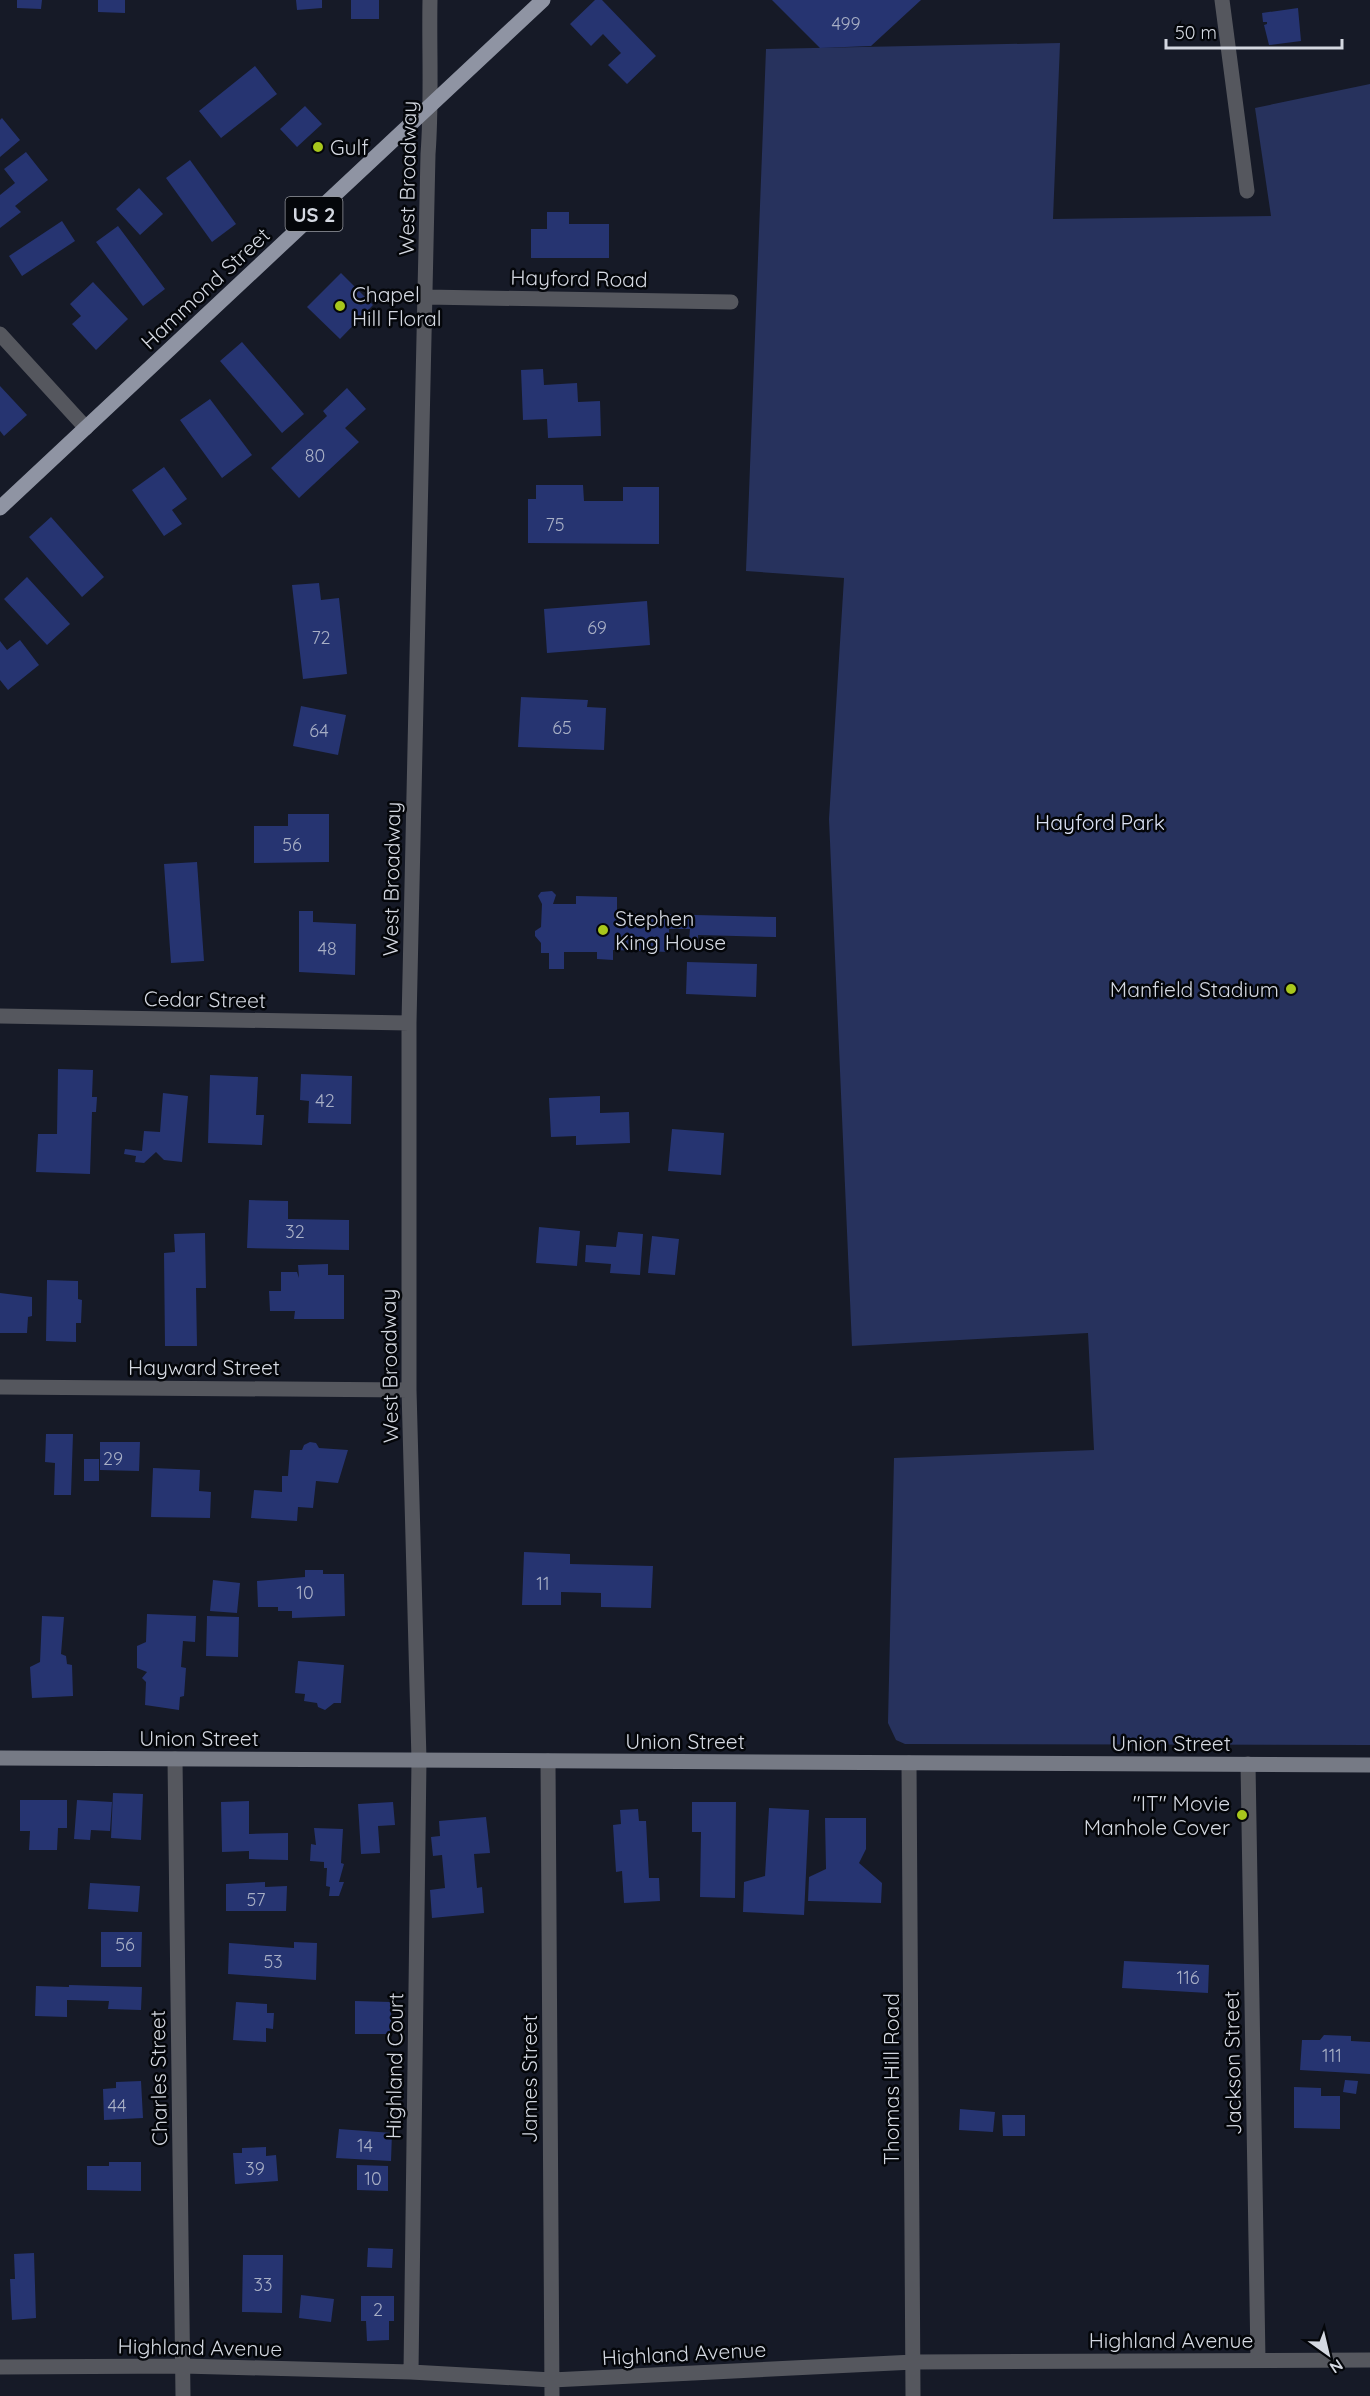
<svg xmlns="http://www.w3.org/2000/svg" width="1370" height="2396" viewBox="0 0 1370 2396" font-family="Quicksand,sans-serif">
	<rect width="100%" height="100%" fill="#161a27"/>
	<!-- green -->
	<path fill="#27325d" d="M 1060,43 L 1053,219 L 1271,216 L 1255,108 L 1370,84 L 1370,1745 L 905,1744 L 896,1740 L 888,1723 L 894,1458 L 1094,1450 L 1088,1333 L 852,1346 L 829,819 L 844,578 L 746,571 L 766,49 Z"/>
	<!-- building -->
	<path fill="#263471" d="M 17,0 L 42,0 L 41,9 L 17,8 Z
		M 98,0 L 125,0 L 125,13 L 98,12 Z
		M 296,0 L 322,0 L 322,8 L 297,10 Z
		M 351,0 L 379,0 L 379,19 L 351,19 Z
		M 595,0 L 602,0 L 656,56 L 627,84 L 608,65 L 621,53 L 603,34 L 591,46 L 570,24 Z
		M 772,0 L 921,0 L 871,46 L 820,48 Z
		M 1298,8 L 1301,41 L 1269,45 L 1264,25 L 1267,24 L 1267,22 L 1263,22 L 1262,13 Z
		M 255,66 L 277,94 L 221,138 L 199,111 Z
		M 305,106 L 322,124 L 297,147 L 280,129 Z
		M 2,118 L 20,140 L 0,157 L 0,120 Z
		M 26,152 L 48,180 L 15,206 L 21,212 L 0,228 L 0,195 L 15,183 L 4,169 Z
		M 190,160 L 236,224 L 212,242 L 166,178 Z
		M 139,188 L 163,214 L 140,235 L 116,209 Z
		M 547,212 L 569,212 L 569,224 L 609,224 L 609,258 L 531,258 L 531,229 L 547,229 Z
		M 62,221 L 75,241 L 22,276 L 9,256 Z
		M 118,226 L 165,289 L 143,306 L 96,242 Z
		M 341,273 L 373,305 L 340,339 L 307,307 Z
		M 93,282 L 128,319 L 96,350 L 72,324 L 81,316 L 70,304 Z
		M 242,342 L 304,414 L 282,433 L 220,361 Z
		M 543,369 L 544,385 L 577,383 L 578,402 L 600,401 L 601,436 L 548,438 L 547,419 L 523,420 L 521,370 Z
		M 0,386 L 27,415 L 4,436 L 0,431 Z
		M 347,388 L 366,409 L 345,428 L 359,442 L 299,498 L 271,468 L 327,416 L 323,411 Z
		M 210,399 L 252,455 L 222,478 L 180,420 Z
		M 164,467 L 187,499 L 172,510 L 182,524 L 164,536 L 132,490 Z
		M 536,485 L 583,485 L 584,501 L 623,501 L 623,487 L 659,487 L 659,544 L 528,543 L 528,499 L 536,499 Z
		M 51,517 L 104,577 L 82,597 L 29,537 Z
		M 27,577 L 70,624 L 47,645 L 4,599 Z
		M 319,583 L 321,600 L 339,598 L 347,674 L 303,679 L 292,585 Z
		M 647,601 L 650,645 L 547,653 L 544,609 Z
		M 20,640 L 39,665 L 8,690 L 0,680 L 0,641 L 7,650 Z
		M 521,697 L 588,700 L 587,707 L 606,708 L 604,750 L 518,747 Z
		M 301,706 L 346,715 L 338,755 L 293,746 Z
		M 288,814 L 329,814 L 329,862 L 254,863 L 254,826 L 288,826 Z
		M 197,862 L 204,961 L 171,963 L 164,864 Z
		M 552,891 L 556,895 L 553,904 L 576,904 L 576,896 L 617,897 L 617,913 L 776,917 L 776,937 L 698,935 L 698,942 L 689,941 L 690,929 L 669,929 L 669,952 L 613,950 L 613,960 L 597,959 L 597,952 L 564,952 L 564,969 L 549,969 L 549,953 L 541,953 L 541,943 L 535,936 L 535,931 L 541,927 L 542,904 L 538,896 L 541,892 Z
		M 299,911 L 313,911 L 313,922 L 356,924 L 355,975 L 299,972 Z
		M 687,962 L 757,964 L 756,997 L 686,994 Z
		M 58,1069 L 93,1070 L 92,1097 L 97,1097 L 96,1112 L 92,1112 L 90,1174 L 36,1172 L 38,1134 L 57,1134 Z
		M 301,1074 L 352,1076 L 351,1124 L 308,1123 L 309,1101 L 300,1100 Z
		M 210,1075 L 258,1077 L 256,1115 L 264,1115 L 262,1145 L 208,1143 Z
		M 163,1093 L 188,1096 L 182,1162 L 164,1160 L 156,1152 L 144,1163 L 135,1162 L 136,1156 L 124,1154 L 125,1149 L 142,1151 L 144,1131 L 160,1132 Z
		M 600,1096 L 600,1113 L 629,1112 L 630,1143 L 576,1145 L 576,1136 L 551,1137 L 549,1098 Z
		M 672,1129 L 724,1133 L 721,1175 L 668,1171 Z
		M 249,1200 L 288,1201 L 288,1219 L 349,1220 L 349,1250 L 247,1248 Z
		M 539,1227 L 580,1231 L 577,1266 L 536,1263 Z
		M 618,1232 L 643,1234 L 640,1275 L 610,1273 L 611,1264 L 585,1262 L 586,1245 L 616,1247 Z
		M 205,1233 L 206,1288 L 196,1288 L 197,1346 L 165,1346 L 164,1253 L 175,1252 L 174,1234 Z
		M 652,1236 L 679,1239 L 675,1275 L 648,1273 Z
		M 328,1264 L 328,1275 L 344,1275 L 344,1319 L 294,1319 L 295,1311 L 270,1311 L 269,1291 L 281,1291 L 281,1272 L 297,1272 L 299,1278 L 298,1265 Z
		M 47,1280 L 78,1281 L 78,1299 L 82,1300 L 81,1323 L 76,1323 L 76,1342 L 46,1341 Z
		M 0,1293 L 32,1297 L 32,1316 L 28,1317 L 27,1333 L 0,1333 Z
		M 46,1434 L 73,1434 L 71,1495 L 54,1495 L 55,1463 L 45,1462 Z
		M 100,1442 L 140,1442 L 139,1471 L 100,1470 Z
		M 310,1442 L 316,1443 L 319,1448 L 348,1450 L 338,1483 L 316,1481 L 313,1508 L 298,1507 L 297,1521 L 251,1518 L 254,1490 L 282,1492 L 282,1476 L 288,1476 L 290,1450 L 302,1450 L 304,1445 Z
		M 84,1459 L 99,1459 L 99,1481 L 84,1481 Z
		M 153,1468 L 200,1470 L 199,1491 L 211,1492 L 210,1518 L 151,1517 Z
		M 524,1552 L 570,1554 L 570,1564 L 653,1566 L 651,1608 L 601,1607 L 601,1593 L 561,1592 L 561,1605 L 522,1605 Z
		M 305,1570 L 323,1570 L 323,1574 L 344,1574 L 345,1616 L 292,1618 L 292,1611 L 278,1611 L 278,1607 L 258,1607 L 257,1581 L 305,1577 Z
		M 213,1580 L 240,1583 L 237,1613 L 210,1611 Z
		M 147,1614 L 196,1616 L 195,1642 L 183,1641 L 181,1667 L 186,1668 L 184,1696 L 180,1697 L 179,1710 L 145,1705 L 146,1682 L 142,1678 L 147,1672 L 137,1668 L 137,1646 L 146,1642 Z
		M 42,1616 L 64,1617 L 61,1654 L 66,1656 L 67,1664 L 72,1665 L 73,1696 L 32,1698 L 30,1667 L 40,1662 Z
		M 207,1616 L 239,1617 L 238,1657 L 206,1656 Z
		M 298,1661 L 344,1665 L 341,1703 L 334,1703 L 325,1710 L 318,1707 L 317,1703 L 304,1701 L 305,1694 L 295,1693 Z
		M 113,1793 L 143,1794 L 141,1840 L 111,1838 Z
		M 20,1800 L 67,1800 L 67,1828 L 58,1828 L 57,1850 L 29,1850 L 30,1831 L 20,1831 Z
		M 77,1800 L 112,1802 L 110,1831 L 91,1830 L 90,1840 L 74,1839 Z
		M 249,1801 L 249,1834 L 288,1833 L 288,1860 L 249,1859 L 249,1851 L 222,1852 L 221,1802 Z
		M 393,1802 L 395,1825 L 378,1826 L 380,1853 L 361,1854 L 358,1804 Z
		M 692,1802 L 736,1802 L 735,1898 L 700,1897 L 701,1832 L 692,1832 Z
		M 769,1808 L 809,1810 L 804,1915 L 743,1912 L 744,1882 L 765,1876 Z
		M 638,1809 L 639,1821 L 646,1821 L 649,1878 L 659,1878 L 660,1901 L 624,1903 L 622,1871 L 616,1872 L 613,1825 L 621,1824 L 620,1810 Z
		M 486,1817 L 490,1853 L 474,1854 L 477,1888 L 482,1887 L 484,1913 L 432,1918 L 430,1890 L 445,1888 L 442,1855 L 433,1856 L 431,1837 L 440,1836 L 439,1821 Z
		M 825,1818 L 866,1818 L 866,1849 L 859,1863 L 882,1883 L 881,1903 L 808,1901 L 809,1877 L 826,1869 Z
		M 314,1828 L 343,1829 L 341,1863 L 344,1864 L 339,1882 L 344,1882 L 339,1896 L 329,1896 L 330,1887 L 326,1886 L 327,1868 L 324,1868 L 324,1862 L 310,1861 L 311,1844 L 316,1845 Z
		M 265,1882 L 265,1887 L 287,1886 L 286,1911 L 226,1911 L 226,1884 Z
		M 90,1883 L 140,1886 L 138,1912 L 88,1909 Z
		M 101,1932 L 142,1932 L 141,1967 L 101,1967 Z
		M 294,1942 L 317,1943 L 316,1980 L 228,1974 L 229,1943 L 294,1948 Z
		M 1124,1961 L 1209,1965 L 1208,1993 L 1122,1988 Z
		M 69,1985 L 142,1987 L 141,2010 L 108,2009 L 109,2001 L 67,2000 L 67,2017 L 35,2016 L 36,1986 L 69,1987 Z
		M 355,2001 L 391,2002 L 391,2034 L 355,2034 Z
		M 236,2002 L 267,2004 L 267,2013 L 274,2013 L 273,2029 L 266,2028 L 266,2042 L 233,2040 Z
		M 1324,2035 L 1351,2036 L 1351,2041 L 1370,2042 L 1370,2074 L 1300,2070 L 1302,2040 L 1320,2040 Z
		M 1345,2080 L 1358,2081 L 1356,2094 L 1343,2092 Z
		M 141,2081 L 143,2118 L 104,2120 L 103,2089 L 116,2088 L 116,2082 Z
		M 1294,2087 L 1321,2088 L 1321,2096 L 1340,2096 L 1340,2129 L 1294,2128 Z
		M 960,2109 L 995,2112 L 993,2132 L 959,2130 Z
		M 1002,2115 L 1025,2115 L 1025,2136 L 1003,2136 Z
		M 339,2129 L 392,2133 L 391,2161 L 336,2158 Z
		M 266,2147 L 266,2156 L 276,2155 L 278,2181 L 235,2184 L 233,2153 L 242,2153 L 242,2148 Z
		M 109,2162 L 141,2162 L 141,2191 L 87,2190 L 87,2166 L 109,2166 Z
		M 357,2165 L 388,2166 L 388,2191 L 357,2190 Z
		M 368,2248 L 393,2249 L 392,2268 L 367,2267 Z
		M 34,2253 L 36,2318 L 12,2320 L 10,2279 L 15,2279 L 14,2254 Z
		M 243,2255 L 283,2255 L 282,2313 L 242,2312 Z
		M 301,2295 L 334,2299 L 331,2322 L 299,2318 Z
		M 361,2296 L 394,2296 L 394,2321 L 389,2321 L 389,2340 L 367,2341 L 366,2321 L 361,2321 Z"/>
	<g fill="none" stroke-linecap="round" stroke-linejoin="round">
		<!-- street -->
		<path stroke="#55575e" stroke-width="15" d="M 1222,0 L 1247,191
			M 426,297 L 731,302
			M 0,334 L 86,428
			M 0,1016 L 409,1023
			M 0,1387 L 409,1390
			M 175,1759 L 183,2396
			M 548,1761 L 552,2396
			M 909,1763 L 913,2396
			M 1248,1764 L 1258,2360
			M 0,2367 L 183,2366 L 411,2372 L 552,2380 L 914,2362 L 1370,2360
			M 411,2372 L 419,1760 L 409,1390 L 409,1023 L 428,154 C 432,102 429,51 430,0"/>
		<!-- secondary -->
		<path stroke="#767a85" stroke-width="15" d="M 0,1758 L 1370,1765"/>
		<!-- primary -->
		<path stroke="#8f94a3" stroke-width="15" d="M 0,508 L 543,0"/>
	</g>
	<!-- markers -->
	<g fill="#a8c71c" stroke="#04060a" stroke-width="2">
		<circle cx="318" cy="147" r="6"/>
		<circle cx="340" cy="306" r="6"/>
		<circle cx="603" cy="930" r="6"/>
		<circle cx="1291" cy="989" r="6"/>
		<circle cx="1242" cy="1815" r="6"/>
	</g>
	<g text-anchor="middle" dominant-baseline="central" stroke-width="5" stroke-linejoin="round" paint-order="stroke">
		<!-- number labels -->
		<g font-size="18" fill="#a8afc5">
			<text x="846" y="23">499</text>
			<text x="315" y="455">80</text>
			<text x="555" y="524">75</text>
			<text x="597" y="627">69</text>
			<text x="321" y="637">72</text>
			<text x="562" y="727">65</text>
			<text x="319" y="730">64</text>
			<text x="292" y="844">56</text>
			<text x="327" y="948">48</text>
			<text x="325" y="1100">42</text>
			<text x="295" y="1231">32</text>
			<text x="113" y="1458">29</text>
			<text x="543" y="1583">11</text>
			<text x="305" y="1592">10</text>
			<text x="256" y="1899">57</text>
			<text x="125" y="1944">56</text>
			<text x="273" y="1961">53</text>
			<text x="1188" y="1977">116</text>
			<text x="1332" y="2055">111</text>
			<text x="117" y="2105">44</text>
			<text x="365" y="2145">14</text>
			<text x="255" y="2168">39</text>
			<text x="373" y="2178">10</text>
			<text x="263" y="2284">33</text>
			<text x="378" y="2309">2</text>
		</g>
		<!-- shield labels -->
		<rect fill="#04060a" stroke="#9699a0" stroke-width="1.5" x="285.5" y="197" width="57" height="34" rx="4.5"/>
		<g font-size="20" font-weight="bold" fill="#d4d8e1">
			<text x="314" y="214">US 2</text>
		</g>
		<!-- poi labels -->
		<g font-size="21" fill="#d4d8e1" stroke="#04060a" text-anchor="start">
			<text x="330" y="147">Gulf</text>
			<text x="352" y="294">Chapel<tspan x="352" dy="24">Hill Floral</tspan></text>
			<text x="615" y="918">Stephen<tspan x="615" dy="24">King House</tspan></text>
			<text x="1279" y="989" text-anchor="end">Manfield Stadium</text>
			<text x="1230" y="1803" text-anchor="end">"IT" Movie<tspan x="1230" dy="24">Manhole Cover</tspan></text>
		</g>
		<!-- street labels -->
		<g font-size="21" fill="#d4d8e1" stroke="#04060a">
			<text transform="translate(407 178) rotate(-89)">West Broadway</text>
			<text transform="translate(579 278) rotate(1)">Hayford Road</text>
			<text transform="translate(205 288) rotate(-43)">Hammond Street</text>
			<text transform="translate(391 879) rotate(-89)">West Broadway</text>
			<text transform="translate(205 999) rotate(1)">Cedar Street</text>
			<text transform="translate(389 1366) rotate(-91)">West Broadway</text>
			<text x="204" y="1367">Hayward Street</text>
			<text x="199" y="1738">Union Street</text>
			<text x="685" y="1741">Union Street</text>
			<text x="1171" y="1743">Union Street</text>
			<text transform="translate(1232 2063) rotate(-91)">Jackson Street</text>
			<text transform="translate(394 2066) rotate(-89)">Highland Court</text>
			<text transform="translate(158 2078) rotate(-91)">Charles Street</text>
			<text transform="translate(529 2079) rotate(-90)">James Street</text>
			<text transform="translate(891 2079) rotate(-90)">Thomas Hill Road</text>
			<text x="1171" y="2340">Highland Avenue</text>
			<text transform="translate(200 2347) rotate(1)">Highland Avenue</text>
			<text transform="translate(684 2353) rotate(-3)">Highland Avenue</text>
		</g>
		<!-- park labels -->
		<g font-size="21" fill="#dbe1f4" stroke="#04060a">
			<text x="1100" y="822">Hayford Park</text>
		</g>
	</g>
	<!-- north arrow -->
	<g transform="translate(1328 2354) rotate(146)" stroke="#04060a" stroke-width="4.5" paint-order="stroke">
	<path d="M0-4.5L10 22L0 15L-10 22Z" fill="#d4d8e1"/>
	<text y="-9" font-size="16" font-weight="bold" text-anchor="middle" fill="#d4d8e1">N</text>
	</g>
	<!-- scale -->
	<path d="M1166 39v9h176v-9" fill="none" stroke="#d4d8e1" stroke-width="3"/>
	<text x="1175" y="39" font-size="18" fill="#d4d8e1" stroke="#04060a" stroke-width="4.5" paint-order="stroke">50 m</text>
</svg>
